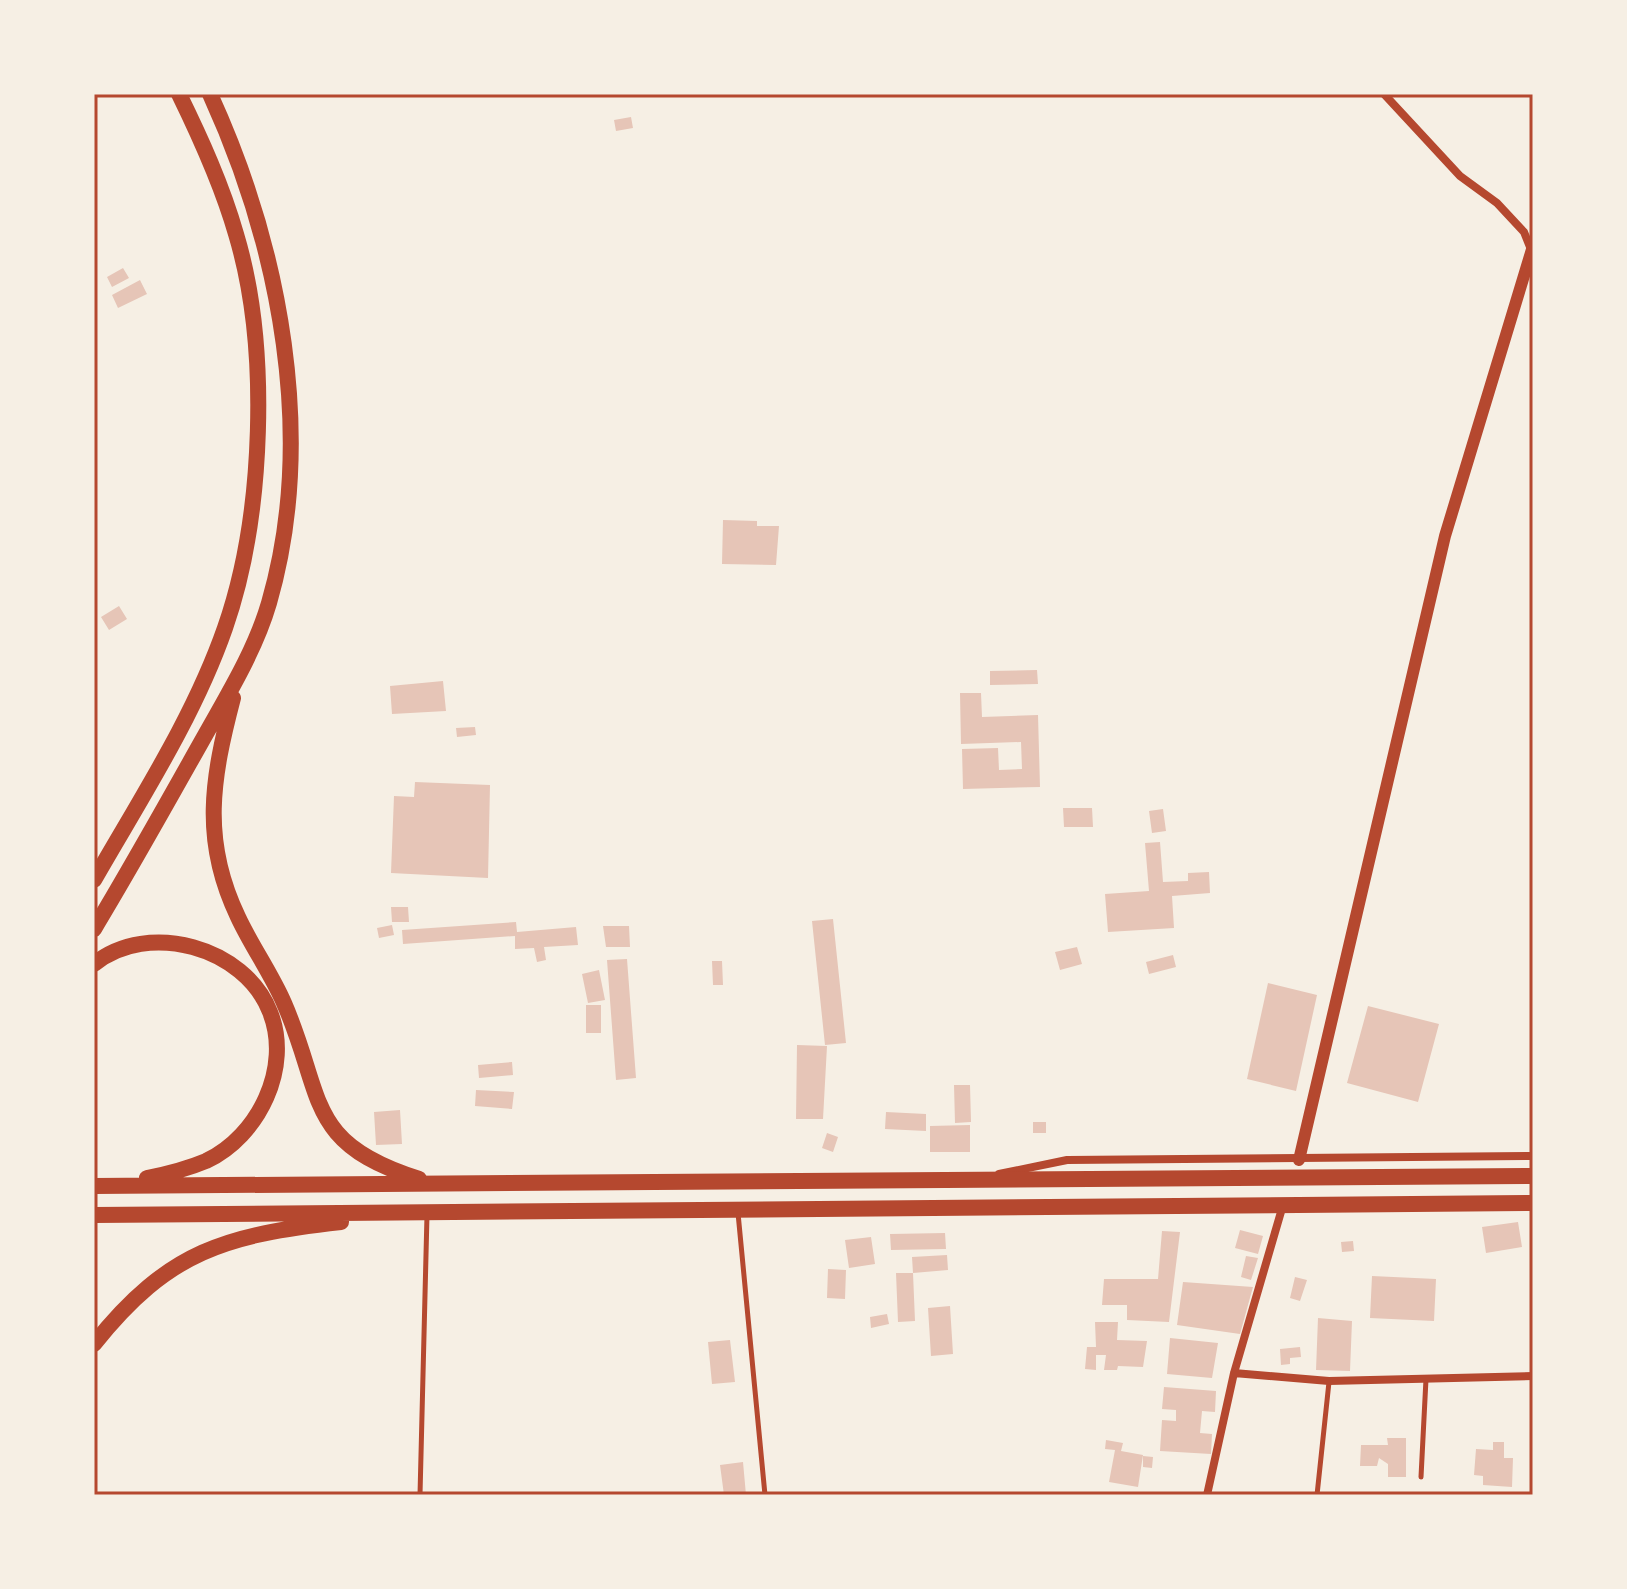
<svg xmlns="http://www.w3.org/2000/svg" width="1627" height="1589" viewBox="0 0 1627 1589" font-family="'Roboto Condensed',sans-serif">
	<rect width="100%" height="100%" fill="#f6efe4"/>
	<!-- building -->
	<path fill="#e6c5b7" d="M 631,117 L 633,128 L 616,131 L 614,120 Z
		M 123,268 L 129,278 L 112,287 L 107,277 Z
		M 140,280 L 147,294 L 118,308 L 112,295 Z
		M 723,520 L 757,521 L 757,526 L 779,526 L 776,565 L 722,564 Z
		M 119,606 L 127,619 L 109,630 L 101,617 Z
		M 1037,670 L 1038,684 L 990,685 L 990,671 Z
		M 443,681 L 446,711 L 392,714 L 390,686 Z
		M 960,693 L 981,693 L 982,717 L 1038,715 L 1040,787 L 963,789 L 962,749 L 998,748 L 999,770 L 1022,769 L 1021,742 L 961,744 Z
		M 475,727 L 476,735 L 457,737 L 456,728 Z
		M 415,782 L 490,785 L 488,878 L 391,873 L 394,796 L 414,797 Z
		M 1063,808 L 1092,808 L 1093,827 L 1064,827 Z
		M 1163,809 L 1166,831 L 1152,833 L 1149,811 Z
		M 1160,842 L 1163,882 L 1188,881 L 1188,873 L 1209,872 L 1210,893 L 1172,896 L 1174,928 L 1108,932 L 1105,894 L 1149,891 L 1145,843 Z
		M 391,907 L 408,907 L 409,922 L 392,922 Z
		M 833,919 L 846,1043 L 825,1045 L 812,921 Z
		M 516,922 L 517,932 L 576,927 L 578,945 L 544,947 L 546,960 L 537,962 L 534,948 L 515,949 L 515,936 L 403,944 L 402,930 Z
		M 392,925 L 394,935 L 379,938 L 377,928 Z
		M 603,926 L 629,926 L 630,947 L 606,947 Z
		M 1077,947 L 1082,964 L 1060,970 L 1055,952 Z
		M 1173,955 L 1176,967 L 1149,974 L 1146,962 Z
		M 627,959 L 636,1078 L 616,1080 L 607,960 Z
		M 712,961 L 722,961 L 723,985 L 713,985 Z
		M 599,970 L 605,1000 L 588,1003 L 582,974 Z
		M 1268,983 L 1317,995 L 1296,1091 L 1247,1079 Z
		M 586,1005 L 601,1005 L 601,1033 L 586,1033 Z
		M 1368,1006 L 1439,1024 L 1418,1102 L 1347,1083 Z
		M 797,1045 L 827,1046 L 823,1119 L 796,1119 Z
		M 512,1062 L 513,1075 L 479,1078 L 478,1065 Z
		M 954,1085 L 970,1085 L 971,1122 L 955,1123 Z
		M 476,1090 L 514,1092 L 512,1109 L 475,1106 Z
		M 400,1110 L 402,1144 L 376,1145 L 374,1112 Z
		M 886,1112 L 926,1114 L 926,1131 L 885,1129 Z
		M 1033,1122 L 1046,1122 L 1046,1133 L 1033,1133 Z
		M 970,1125 L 970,1152 L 930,1152 L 930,1126 Z
		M 827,1133 L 838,1137 L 833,1152 L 822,1148 Z
		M 1518,1222 L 1522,1247 L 1486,1253 L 1482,1227 Z
		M 1240,1230 L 1263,1236 L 1258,1254 L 1235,1248 Z
		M 1162,1231 L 1180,1232 L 1169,1322 L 1127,1320 L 1127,1305 L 1102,1305 L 1104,1279 L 1158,1279 Z
		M 945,1233 L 946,1249 L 891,1250 L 890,1234 Z
		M 871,1237 L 875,1264 L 849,1268 L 845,1240 Z
		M 1353,1241 L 1354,1251 L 1342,1252 L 1341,1242 Z
		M 947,1255 L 948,1270 L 913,1273 L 912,1257 Z
		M 1246,1256 L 1258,1258 L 1251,1280 L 1241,1277 Z
		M 828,1269 L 846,1270 L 845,1299 L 827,1298 Z
		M 896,1273 L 913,1273 L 915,1321 L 898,1322 Z
		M 1372,1276 L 1436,1279 L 1434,1321 L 1370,1318 Z
		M 1295,1277 L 1307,1280 L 1300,1301 L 1290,1298 Z
		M 1183,1282 L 1253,1287 L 1240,1334 L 1177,1325 Z
		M 950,1306 L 953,1354 L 931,1356 L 928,1308 Z
		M 887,1314 L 889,1324 L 871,1328 L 870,1317 Z
		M 1318,1318 L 1352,1321 L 1350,1371 L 1316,1370 Z
		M 1095,1322 L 1118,1322 L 1117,1340 L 1147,1341 L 1143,1367 L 1118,1366 L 1117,1370 L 1104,1370 L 1106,1355 L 1096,1355 L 1096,1370 L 1085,1369 L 1087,1347 L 1096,1347 Z
		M 1170,1338 L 1218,1343 L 1212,1378 L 1167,1374 Z
		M 730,1340 L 735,1382 L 712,1384 L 708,1342 Z
		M 1300,1347 L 1301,1357 L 1290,1358 L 1290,1364 L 1281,1365 L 1280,1349 Z
		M 1164,1387 L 1216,1391 L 1215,1412 L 1202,1411 L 1200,1433 L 1212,1434 L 1211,1454 L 1160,1451 L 1162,1420 L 1176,1421 L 1176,1410 L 1162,1409 Z
		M 1387,1438 L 1406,1438 L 1406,1477 L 1388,1477 L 1388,1464 L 1379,1458 L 1377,1466 L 1360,1466 L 1361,1445 L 1388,1445 Z
		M 1106,1440 L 1123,1443 L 1121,1451 L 1143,1455 L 1138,1487 L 1109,1482 L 1115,1450 L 1105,1449 Z
		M 1493,1442 L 1504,1442 L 1504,1458 L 1513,1458 L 1512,1487 L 1483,1485 L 1483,1476 L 1474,1475 L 1476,1449 L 1493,1450 Z
		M 1143,1456 L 1153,1457 L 1152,1468 L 1143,1467 Z
		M 743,1462 L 746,1495 L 724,1495 L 720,1465 Z"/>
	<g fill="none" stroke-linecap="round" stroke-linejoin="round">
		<!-- service -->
		<path stroke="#b5482f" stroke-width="5" d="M 738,1213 L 765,1495
			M 1421,1477 L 1426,1379
			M 420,1495 L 427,1215
			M 1317,1495 L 1329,1382"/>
		<!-- minor -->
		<path stroke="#b5482f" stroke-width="8" d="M 1384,94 L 1460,176 L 1497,203 L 1524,232 L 1532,252
			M 999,1174 L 1067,1160 L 1533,1156
			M 1234,1373 L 1329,1381 L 1533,1376
			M 1207,1495 L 1234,1373 L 1283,1205"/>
		<!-- secondary -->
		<path stroke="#b5482f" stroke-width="12" d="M 1299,1160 L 1445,536 L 1533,246"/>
		<!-- trunk -->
		<path stroke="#b5482f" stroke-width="16" d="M 233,698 C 212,778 201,840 238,917 C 252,947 271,973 284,1003 C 325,1097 304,1143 419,1179
			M 94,880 C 141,798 194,717 225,628 C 264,516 270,347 236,234 C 222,185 201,139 179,94
			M 94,929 C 132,866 167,803 203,739 C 227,696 255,651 269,603 C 317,437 280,247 210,94
			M 94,964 C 148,920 245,947 270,1012 C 292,1067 259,1136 206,1161 C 187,1169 167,1174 147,1178
			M 94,1186 L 1533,1176
			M 94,1215 L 1533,1203
			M 94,1344 C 169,1250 226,1235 341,1222"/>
	</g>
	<!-- border -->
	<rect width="1627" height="1589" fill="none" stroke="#f6efe4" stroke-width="192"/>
	<rect x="96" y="96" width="1435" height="1397" fill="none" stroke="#b5482f" stroke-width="3"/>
</svg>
